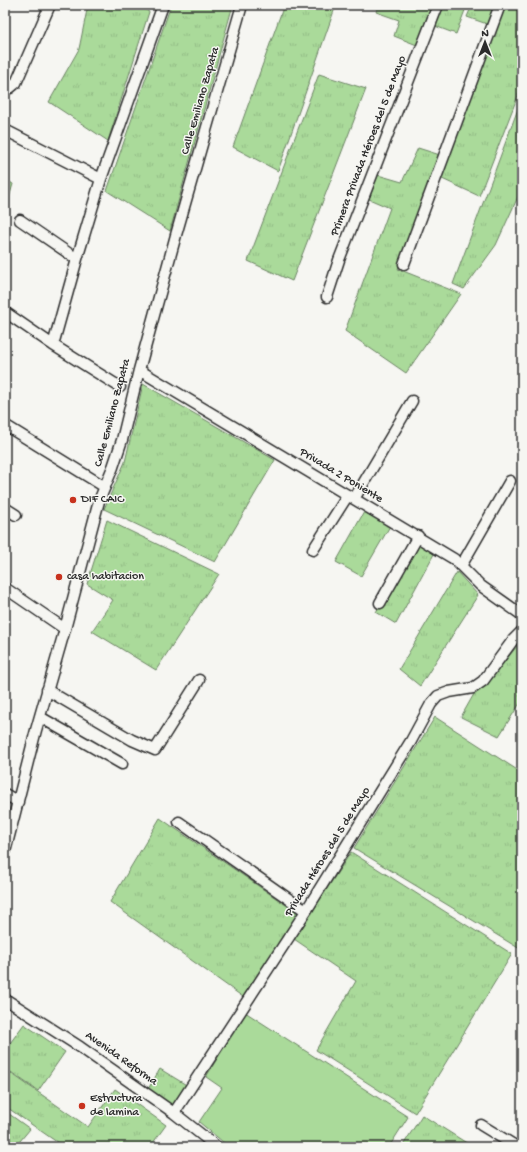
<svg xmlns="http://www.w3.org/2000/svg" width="527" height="1152" viewBox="0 0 527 1152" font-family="'Gochi Hand',sans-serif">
	<defs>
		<pattern id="grass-tufts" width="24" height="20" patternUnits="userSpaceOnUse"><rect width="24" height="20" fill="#aada9a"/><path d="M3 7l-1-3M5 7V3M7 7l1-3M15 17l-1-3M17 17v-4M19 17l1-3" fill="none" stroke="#92bb85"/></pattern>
	</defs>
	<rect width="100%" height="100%" fill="#f6f6f2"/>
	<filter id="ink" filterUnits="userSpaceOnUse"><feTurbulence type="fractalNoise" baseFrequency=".025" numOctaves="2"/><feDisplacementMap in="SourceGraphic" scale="8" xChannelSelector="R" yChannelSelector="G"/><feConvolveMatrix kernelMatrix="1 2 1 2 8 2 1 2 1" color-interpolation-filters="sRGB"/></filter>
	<g filter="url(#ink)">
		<!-- grass -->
		<path fill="url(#grass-tufts)" stroke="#6a8262" d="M 88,5 L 138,5 L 149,12 L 108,141 L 49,102 L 79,49 Z
			M 171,5 L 233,5 L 170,231 L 107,191 Z
			M 284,5 L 336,5 L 278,171 L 233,147 Z
			M 379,5 L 432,5 L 417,45 L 394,36 L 399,20 L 376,12 Z
			M 444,5 L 467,5 L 456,34 L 435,26 Z
			M 472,5 L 494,5 L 487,24 L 467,17 Z
			M 504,5 L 522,5 L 522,85 L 479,196 L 440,178 Z
			M 319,74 L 366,89 L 292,281 L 248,261 Z
			M 522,98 L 522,188 L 496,245 L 464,289 L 453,284 Z
			M 418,148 L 440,155 L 398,269 L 461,294 L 406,373 L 345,331 L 390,208 L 369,199 L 378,175 L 402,182 Z
			M 5,179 L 13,184 L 5,212 Z
			M 143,384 L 275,460 L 215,562 L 104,509 L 125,462 Z
			M 364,512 L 390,526 L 361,576 L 336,562 Z
			M 107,520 L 219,574 L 156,670 L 92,631 L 113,600 L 87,584 Z
			M 419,544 L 434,554 L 396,624 L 376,612 Z
			M 457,572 L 478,595 L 420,686 L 399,669 Z
			M 522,640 L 522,700 L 499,736 L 461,717 L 474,694 L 488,682 Z
			M 435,717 L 522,773 L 522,946 L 520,949 L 354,848 Z
			M 160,818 L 299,914 L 243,997 L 110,902 Z
			M 351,852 L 512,954 L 415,1113 L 316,1050 L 356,981 L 294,939 Z
			M 24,1024 L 65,1052 L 38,1091 L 5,1068 L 5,1050 Z
			M 5,1069 L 88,1127 L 115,1089 L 166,1125 L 150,1147 L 64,1147 L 5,1106 Z
			M 160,1069 L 188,1086 L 173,1108 L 148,1089 Z
			M 5,1111 L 30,1129 L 15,1147 L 5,1147 Z
			M 422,1115 L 473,1147 L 402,1147 Z"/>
		<!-- green -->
		<path fill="#aada9a" stroke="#6a8262" d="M 245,1012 L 408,1117 L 389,1147 L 229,1147 L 199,1122 L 222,1088 L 206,1077 Z"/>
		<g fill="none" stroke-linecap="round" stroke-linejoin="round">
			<!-- street casing -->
			<g stroke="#2b2b2b" stroke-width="13">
				<path id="street" d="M 5,87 L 10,88 L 16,83 L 50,5
					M 5,130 L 101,179
					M 20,220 L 77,259
					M 404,264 L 500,5
					M 327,297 L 339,260 L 438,5
					M 5,312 L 53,345 L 77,259 L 101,179 L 163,5
					M 53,345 L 120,387
					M 139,370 L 454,559 L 481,586 L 522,615
					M 8,427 L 105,487
					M 354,499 L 412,401
					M 5,508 L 16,515
					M 313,550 L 348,495
					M 461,566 L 510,481
					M 5,588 L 65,629
					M 380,603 L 418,536
					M 47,690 L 132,740 L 155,750 L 199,680
					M 40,717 L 122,764
					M 5,794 L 18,802
					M 179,822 L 306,911
					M 5,852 L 36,730 L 65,629 L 99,501 L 113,467 L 122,440 L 139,370 L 176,235 L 242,5
					M 5,999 L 80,1047 L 174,1113 L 217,1147
					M 174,1113 L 306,911 L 411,741 L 431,704 L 438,696 L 449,692 L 473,688 L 483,681 L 513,640 L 522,631
					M 481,1125 L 517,1147"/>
			</g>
			<!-- street -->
			<use href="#street" stroke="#f6f6f2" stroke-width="10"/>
		</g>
	</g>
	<!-- markers -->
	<g fill="#c8321e" stroke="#f6f6f2" stroke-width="1.5">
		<circle cx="73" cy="500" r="4"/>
		<circle cx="59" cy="577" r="4"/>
		<circle cx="82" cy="1106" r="4"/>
	</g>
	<g text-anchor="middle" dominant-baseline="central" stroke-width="3" stroke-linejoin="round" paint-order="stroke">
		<!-- street labels -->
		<g font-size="12" fill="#2b2b2b" stroke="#f6f6f2">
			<text transform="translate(201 101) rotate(-74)">Calle Emiliano Zapata</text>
			<text transform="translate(369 146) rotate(-69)">Primera Privada Héroes del 5 de Mayo</text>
			<text transform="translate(113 413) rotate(-75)">Calle Emiliano Zapata</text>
			<text transform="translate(341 476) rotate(31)">Privada 2 Poniente</text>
			<text transform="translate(328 852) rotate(-58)">Privada Héroes del 5 de Mayo</text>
			<text transform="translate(121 1059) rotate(35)">Avenida Reforma</text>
		</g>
		<!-- poi labels -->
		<g font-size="12" fill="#2b2b2b" stroke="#f6f6f2" text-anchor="start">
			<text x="81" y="500">DIF CAIC</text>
			<text x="67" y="577">casa habitacion</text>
			<text x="90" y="1099">Estructura<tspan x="90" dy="14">de lamina</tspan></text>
		</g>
	</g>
	<!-- margin -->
	<rect width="527" height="1152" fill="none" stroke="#f6f6f2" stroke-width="20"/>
	<rect x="10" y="10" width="507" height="1132" fill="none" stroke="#2b2b2b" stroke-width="1.5" filter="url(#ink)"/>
	<!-- north arrow -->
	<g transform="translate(485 42)" stroke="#f6f6f2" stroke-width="3" paint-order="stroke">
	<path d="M0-3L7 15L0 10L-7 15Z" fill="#2b2b2b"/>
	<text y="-6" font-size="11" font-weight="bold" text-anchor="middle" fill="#2b2b2b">N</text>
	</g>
</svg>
